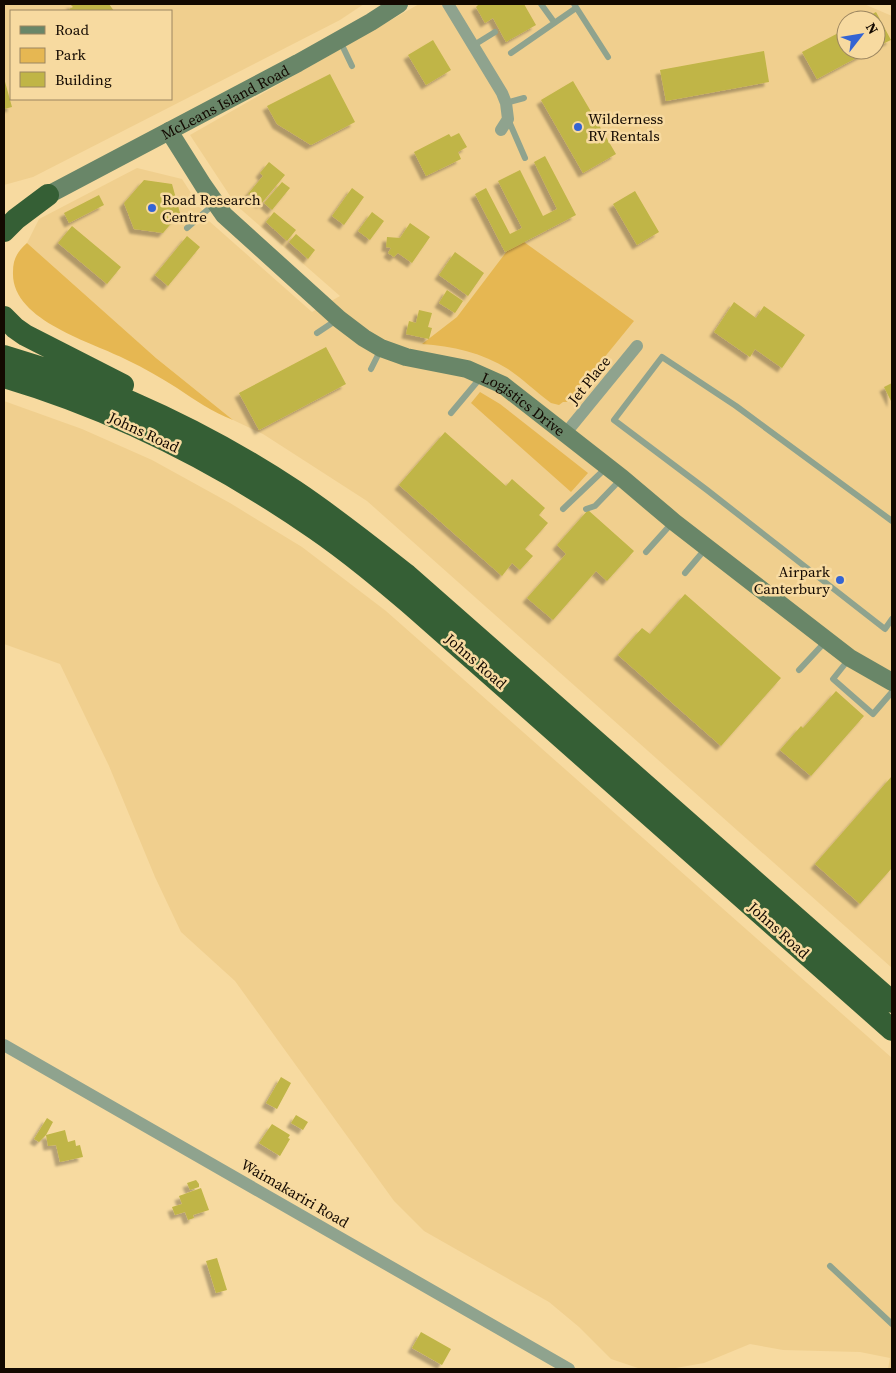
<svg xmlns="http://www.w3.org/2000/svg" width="896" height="1373" viewBox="0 0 896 1373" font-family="'Source Serif 4',serif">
	<defs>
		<filter id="shadow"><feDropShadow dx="-4.5" dy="4.5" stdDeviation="1" flood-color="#0004"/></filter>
	</defs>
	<rect width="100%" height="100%" fill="#f7daa0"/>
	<!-- built -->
	<path fill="#f0cf8e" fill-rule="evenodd" d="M 4,4 L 364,4 L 340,20 L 33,177 L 4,185 ZM 11,11 L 171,11 L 171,99 L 11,99 Z
		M 419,4 L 864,4 L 892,16 L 892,968 L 367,501 L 263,434 L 233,420 L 156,358 L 27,243 L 39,219 L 137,168 L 182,179 L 209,221 L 312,312 L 340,296 L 236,205 L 190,135 ZM 846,20 L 876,20 L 876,50 L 846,50 Z
		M 4,401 L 82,429 L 152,460 L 230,503 L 302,547 L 386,611 L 892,1058 L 892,1369 L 888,1369 L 890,1358 L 860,1352 L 783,1350 L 750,1344 L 704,1363 L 670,1369 L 641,1369 L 611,1359 L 579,1327 L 549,1302 L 424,1231 L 394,1201 L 235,981 L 181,932 L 155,877 L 109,766 L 60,664 L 4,644 Z"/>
	<!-- green -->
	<path fill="#e6b752" d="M 524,242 L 634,321 L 568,402 L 563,402 L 559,405 L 551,403 C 536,392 523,379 508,369 C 483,353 452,346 422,344 L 457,317 L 507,251 Z
		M 27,243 L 156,358 L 233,420 C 212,412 195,400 177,388 C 161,378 144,368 127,360 C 93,342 11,321 13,272 C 13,259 17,252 27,243 Z
		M 480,392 L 500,404 L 588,473 L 571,492 L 471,403 Z"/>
	<!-- building -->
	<path fill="#c0b546" filter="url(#shadow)" d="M 70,4 L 109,4 L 114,11 L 71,11 L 69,9 L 73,7 Z
		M 479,4 L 524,4 L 536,25 L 506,42 L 493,18 L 485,23 L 476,7 Z
		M 876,12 L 891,40 L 876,47 L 876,20 L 862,20 Z
		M 846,29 L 846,50 L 871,50 L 817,79 L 802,52 Z
		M 433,40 L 451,70 L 426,85 L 408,55 Z
		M 764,51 L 769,82 L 666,101 L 660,70 Z
		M 330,74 L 355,122 L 311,145 L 277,124 L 267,106 Z
		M 4,78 L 12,107 L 4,109 Z
		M 573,81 L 616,154 L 583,173 L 541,100 Z
		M 459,133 L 467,147 L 458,152 L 461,159 L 426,176 L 414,152 L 449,134 L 451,137 Z
		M 545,156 L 576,215 L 505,252 L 475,194 L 486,188 L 510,234 L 522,228 L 498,181 L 520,170 L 543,216 L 557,209 L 534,162 Z
		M 269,162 L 285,175 L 261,204 L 248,194 L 263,176 L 260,173 Z
		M 144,180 L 172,184 L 180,213 L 163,233 L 134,229 L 124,203 Z
		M 282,182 L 290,188 L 272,210 L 264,203 Z
		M 352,188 L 364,197 L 344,225 L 332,216 Z
		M 635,191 L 659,232 L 637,245 L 613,204 Z
		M 99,195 L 104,205 L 69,223 L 64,213 Z
		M 274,212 L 296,230 L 287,241 L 266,222 Z
		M 372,212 L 384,221 L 370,240 L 358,231 Z
		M 410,223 L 430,237 L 412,263 L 398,253 L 394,257 L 388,253 L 391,248 L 386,247 L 387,237 L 400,238 Z
		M 72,226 L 121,267 L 107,284 L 58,243 Z
		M 296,234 L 315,250 L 308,259 L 289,242 Z
		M 187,236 L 200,247 L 168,286 L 155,275 Z
		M 455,252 L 484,273 L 468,296 L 439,275 Z
		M 447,290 L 463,301 L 455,313 L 439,303 Z
		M 734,302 L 756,318 L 764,306 L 805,335 L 782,368 L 755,349 L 750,357 L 714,332 Z
		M 419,310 L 432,313 L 428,327 L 432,328 L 429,339 L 406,334 L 409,321 L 416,323 Z
		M 326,347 L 346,384 L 259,430 L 239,393 Z
		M 892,383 L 892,403 L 884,387 Z
		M 445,432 L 506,486 L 512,479 L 545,508 L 539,515 L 548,523 L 525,549 L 533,556 L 520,570 L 512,563 L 502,576 L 399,485 Z
		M 588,510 L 634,551 L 607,581 L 596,571 L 553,620 L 527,598 L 566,554 L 557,545 Z
		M 685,594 L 781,678 L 721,746 L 618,655 L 642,628 L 650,634 Z
		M 836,691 L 864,716 L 811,776 L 780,750 L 801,726 L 803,728 Z
		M 892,776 L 892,868 L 860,904 L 815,864 Z
		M 281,1077 L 291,1083 L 277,1109 L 266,1103 Z
		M 296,1115 L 308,1122 L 303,1130 L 291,1123 Z
		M 47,1118 L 53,1122 L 46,1135 L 65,1130 L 68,1142 L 75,1140 L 76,1146 L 80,1145 L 83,1157 L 60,1162 L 56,1145 L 48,1146 L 46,1135 L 39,1142 L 34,1139 Z
		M 272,1124 L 290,1135 L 288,1138 L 290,1139 L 280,1156 L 259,1143 Z
		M 196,1180 L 199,1184 L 199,1187 L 190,1190 L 187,1183 Z
		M 201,1188 L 209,1210 L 193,1215 L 194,1218 L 188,1220 L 185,1212 L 175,1215 L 172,1207 L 182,1204 L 179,1196 Z
		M 217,1258 L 227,1290 L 216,1293 L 206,1261 Z
		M 421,1332 L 451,1349 L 442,1365 L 412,1348 Z"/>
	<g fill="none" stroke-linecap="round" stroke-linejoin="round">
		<!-- lane -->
		<path stroke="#8fa38e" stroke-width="6" d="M 541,4 L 554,22
			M 574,4 L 608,57
			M 340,41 L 352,66
			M 474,45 L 495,32
			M 511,53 L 576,8
			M 506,103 L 524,98
			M 508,119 L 525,158
			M 187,228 L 214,204
			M 317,333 L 338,319
			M 371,369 L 381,349
			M 451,413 L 482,376
			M 563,509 L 607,467
			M 586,509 L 595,506 L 622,478
			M 892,521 L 736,406 L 662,357 L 614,420 L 707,490 L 885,629 L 892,619
			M 646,552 L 672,523
			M 685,573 L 707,547
			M 849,659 L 833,679 L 873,714 L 892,692
			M 799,670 L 826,641
			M 830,1266 L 892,1324"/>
		<!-- street -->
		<path stroke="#8fa38e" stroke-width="12" d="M 448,4 L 502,93 L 506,103 L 508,119 L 501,130
			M 565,434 L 637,346
			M 4,1045 L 569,1369"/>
		<!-- secondary -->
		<g stroke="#698668" stroke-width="18">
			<path id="s1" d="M 169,131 L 203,185 L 224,215 L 339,319 L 364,338 L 381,348 L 406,357 L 467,369 L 503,385 L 622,478 L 674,522 L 850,658 L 892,682"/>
			<path id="s2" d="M 48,195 L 298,63 L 371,22 L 399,4"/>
		</g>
		<!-- highway -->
		<path stroke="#355f35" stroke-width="22" d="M 4,231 L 16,219 L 48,195
			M 4,317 L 15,328 L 25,335 L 123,385
			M 4,356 C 106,386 206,432 295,491 C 334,517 370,546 407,575 L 892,1002
			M 4,377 C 115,410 220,463 315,529 C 350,553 383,581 416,609 L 892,1030"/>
	</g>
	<!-- markers -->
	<g fill="#3464d3" stroke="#f7daa0" stroke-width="2">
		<circle cx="578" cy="127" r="5"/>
		<circle cx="152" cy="208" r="5"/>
		<circle cx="840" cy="580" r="5"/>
	</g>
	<g text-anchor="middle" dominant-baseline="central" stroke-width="5" stroke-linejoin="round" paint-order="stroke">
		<!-- street labels -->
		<g font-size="15" fill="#130900" stroke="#f7daa0">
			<text stroke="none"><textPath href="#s2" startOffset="200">McLeans Island Road</textPath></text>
			<text transform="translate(589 380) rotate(-51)">Jet Place</text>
			<text stroke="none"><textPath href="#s1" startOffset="462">Logistics Drive</textPath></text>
			<text transform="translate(144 432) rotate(25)">Johns Road</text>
			<text transform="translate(476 661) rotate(41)">Johns Road</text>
			<text transform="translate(779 930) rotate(42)">Johns Road</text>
			<text transform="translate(295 1193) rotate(30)">Waimakariri Road</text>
		</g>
		<!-- poi labels -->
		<g font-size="15" fill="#130900" stroke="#f7daa0" text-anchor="start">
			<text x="588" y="118">Wilderness<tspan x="588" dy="17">RV Rentals</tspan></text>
			<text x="162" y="199">Road Research<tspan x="162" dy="17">Centre</tspan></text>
			<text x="830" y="571" text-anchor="end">Airpark<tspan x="830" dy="17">Canterbury</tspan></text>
		</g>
	</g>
	<!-- border -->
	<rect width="896" height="1373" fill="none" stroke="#130900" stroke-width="10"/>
	<!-- legend -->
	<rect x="10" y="10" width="162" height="90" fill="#f7daa0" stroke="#9c8660"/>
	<rect x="20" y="26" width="25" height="8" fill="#698668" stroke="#9c8660"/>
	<text x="55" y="35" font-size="15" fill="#130900">Road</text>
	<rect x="20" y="48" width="25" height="15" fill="#e6b752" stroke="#9c8660"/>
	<text x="55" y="60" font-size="15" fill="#130900">Park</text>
	<rect x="20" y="72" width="25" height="15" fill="#c0b546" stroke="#9c8660"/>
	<text x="55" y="85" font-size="15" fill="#130900">Building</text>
	<!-- north arrow -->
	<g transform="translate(861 35) rotate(59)"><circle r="24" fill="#f7daa0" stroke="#9c8660"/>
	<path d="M0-4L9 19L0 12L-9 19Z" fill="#3464d3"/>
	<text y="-8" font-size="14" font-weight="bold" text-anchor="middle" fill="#130900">N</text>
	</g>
</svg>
